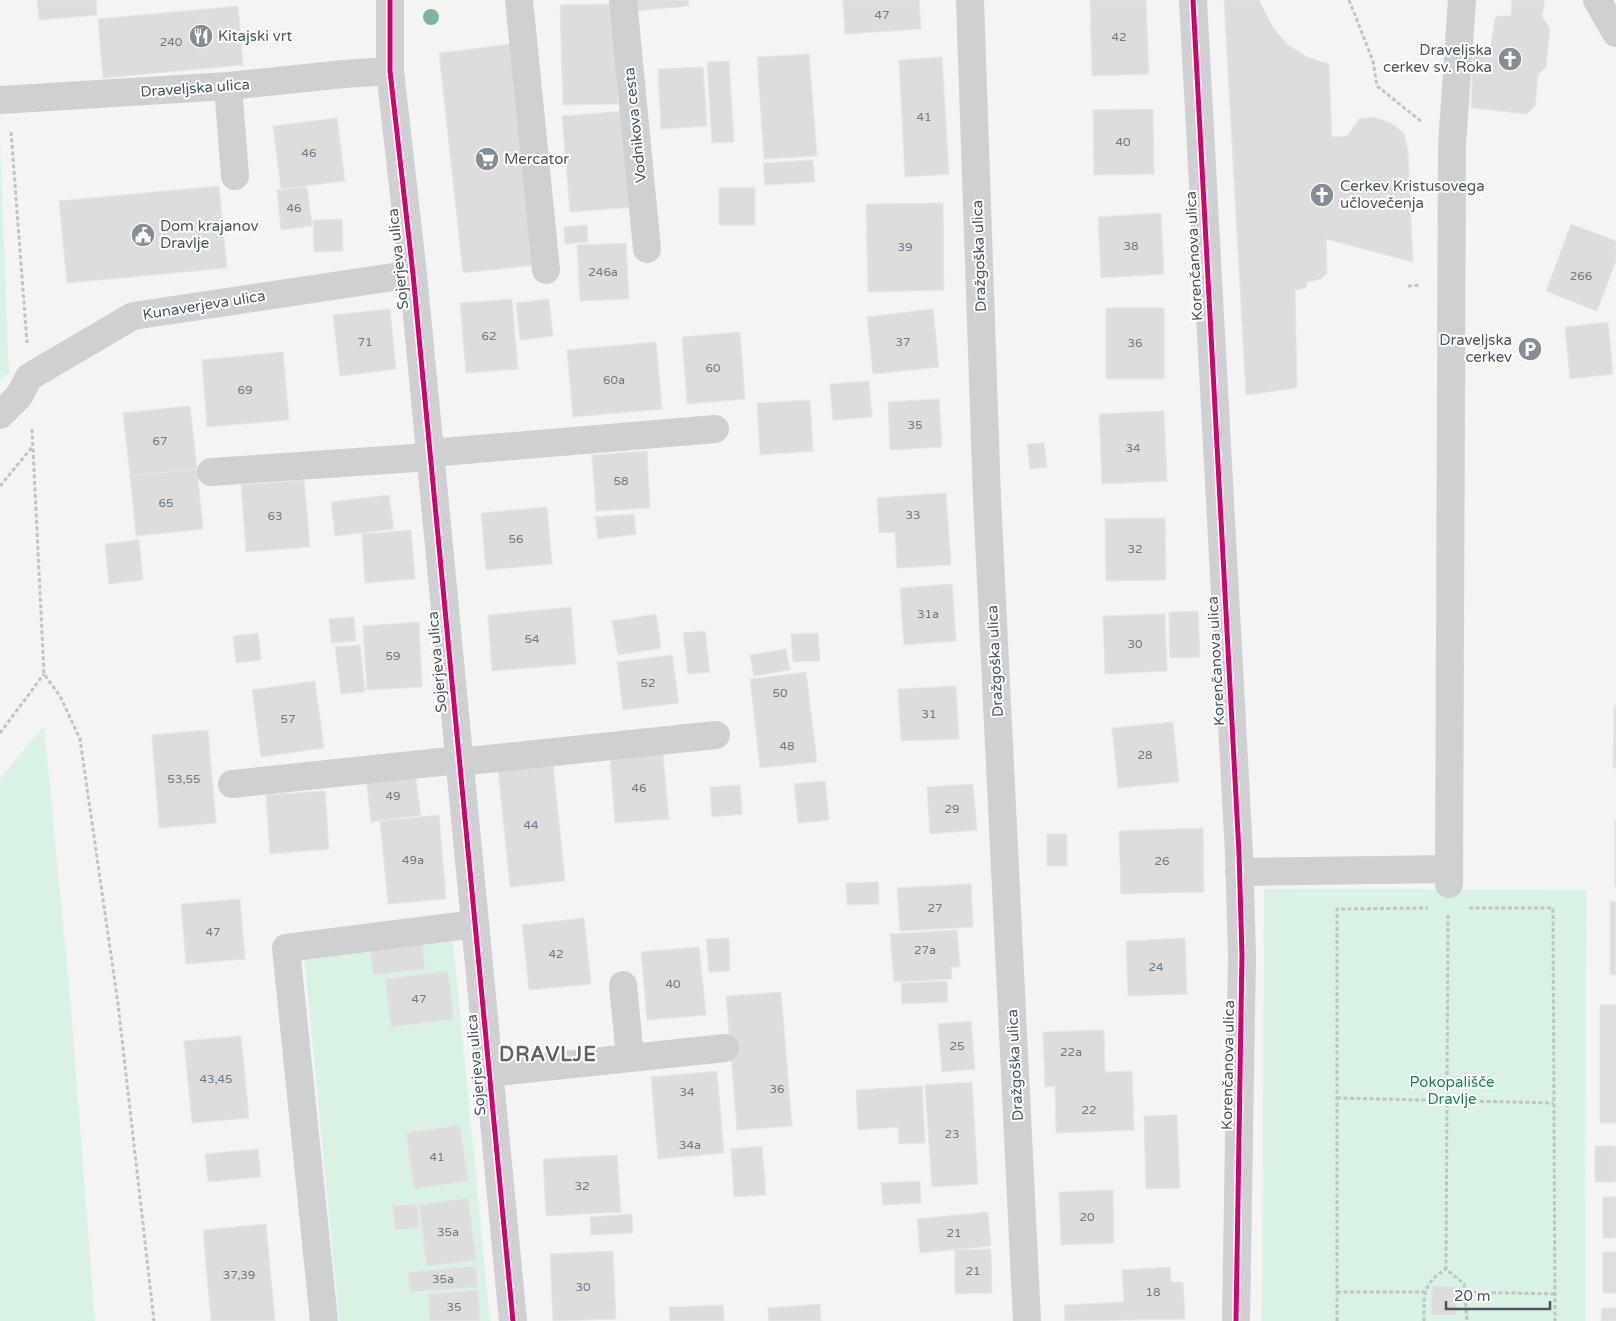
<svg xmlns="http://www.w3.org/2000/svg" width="1616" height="1321" viewBox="0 0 1616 1321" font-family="'Varela Round',sans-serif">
	<rect width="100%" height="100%" fill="#f4f4f4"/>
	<!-- green -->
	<path fill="#d9f2e3" d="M 0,142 L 9,373 L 0,380 Z
		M 44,726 L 70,996 L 95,1321 L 0,1321 L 0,778 Z
		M 1264,889 L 1586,890 L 1585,1321 L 1262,1321 Z
		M 453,941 L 490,1321 L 339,1321 L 304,955 Z"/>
	<!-- building -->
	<path fill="#ddddde" stroke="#e5e6e7" d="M 37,0 L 96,0 L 97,15 L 39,20 Z
		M 632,0 L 688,0 L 689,6 L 633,11 Z
		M 843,0 L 919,0 L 921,29 L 845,34 Z
		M 1090,0 L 1146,0 L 1149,74 L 1092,76 Z
		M 1224,0 L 1259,0 L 1273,28 L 1288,45 L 1307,57 L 1329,64 L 1332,137 L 1347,136 L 1359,119 L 1374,117 L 1391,123 L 1404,133 L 1408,151 L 1413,262 L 1326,239 L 1327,273 L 1321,279 L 1307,282 L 1306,288 L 1295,290 L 1297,388 L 1246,395 Z
		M 1512,0 L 1545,0 L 1542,16 L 1550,29 L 1546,67 L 1538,75 L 1535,106 L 1527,114 L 1471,108 L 1473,50 L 1490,51 L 1495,19 L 1497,16 L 1511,16 Z
		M 615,4 L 618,104 L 563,105 L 560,5 Z
		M 238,6 L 243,65 L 103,78 L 98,19 Z
		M 511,44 L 535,265 L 463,273 L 439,53 Z
		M 809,54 L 817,156 L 764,159 L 757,57 Z
		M 942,57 L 949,174 L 905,177 L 899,60 Z
		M 729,61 L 734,142 L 712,143 L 707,62 Z
		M 703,67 L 707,126 L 661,129 L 658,69 Z
		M 1153,109 L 1154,174 L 1094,175 L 1093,110 Z
		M 627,111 L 634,207 L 570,212 L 562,116 Z
		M 337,118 L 345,181 L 281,189 L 273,126 Z
		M 813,160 L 815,182 L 765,185 L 763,163 Z
		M 219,186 L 227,268 L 67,283 L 59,201 Z
		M 307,187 L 312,226 L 281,230 L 277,190 Z
		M 719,188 L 755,188 L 755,225 L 719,225 Z
		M 943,203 L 944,290 L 868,292 L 866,204 Z
		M 1161,213 L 1164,274 L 1101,278 L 1098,217 Z
		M 342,219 L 343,251 L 314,252 L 313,220 Z
		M 1571,224 L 1616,241 L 1616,261 L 1597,311 L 1546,291 Z
		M 587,225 L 588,242 L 565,244 L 564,227 Z
		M 626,243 L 629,299 L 580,301 L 577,245 Z
		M 512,299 L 518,369 L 466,373 L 460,303 Z
		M 549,299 L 553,336 L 520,340 L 516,303 Z
		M 1106,308 L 1164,308 L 1164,379 L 1106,379 Z
		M 390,309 L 396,369 L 340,376 L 333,315 Z
		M 933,309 L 939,367 L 873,374 L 867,317 Z
		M 1608,322 L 1613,374 L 1570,379 L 1565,327 Z
		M 740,332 L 745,399 L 687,404 L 682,337 Z
		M 656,342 L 662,409 L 573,417 L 567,350 Z
		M 283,352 L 289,420 L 207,427 L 202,360 Z
		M 869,381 L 872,417 L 833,420 L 830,384 Z
		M 939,399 L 942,447 L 890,450 L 888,402 Z
		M 810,400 L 813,451 L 760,455 L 757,403 Z
		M 190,406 L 197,469 L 130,476 L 123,413 Z
		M 1164,411 L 1167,481 L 1102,484 L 1099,414 Z
		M 1044,443 L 1047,467 L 1030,469 L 1027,444 Z
		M 647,451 L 650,508 L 596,511 L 592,455 Z
		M 197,469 L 203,529 L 136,536 L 130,476 Z
		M 304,480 L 310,547 L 246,552 L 241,485 Z
		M 946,493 L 951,565 L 897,568 L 895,532 L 879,533 L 877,498 Z
		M 389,495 L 394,529 L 335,536 L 331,502 Z
		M 547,507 L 552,564 L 486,570 L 481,513 Z
		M 634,514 L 636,534 L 598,539 L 595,517 Z
		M 1165,518 L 1166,580 L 1106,581 L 1105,519 Z
		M 411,530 L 415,579 L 365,583 L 362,534 Z
		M 139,540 L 143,580 L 109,584 L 105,544 Z
		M 952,584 L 956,641 L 904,645 L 900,588 Z
		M 571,607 L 576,664 L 492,671 L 488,615 Z
		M 1198,611 L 1200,657 L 1170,658 L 1169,612 Z
		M 656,614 L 661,648 L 618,655 L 612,621 Z
		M 1165,614 L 1167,671 L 1105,674 L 1103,616 Z
		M 354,617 L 356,641 L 331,643 L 329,619 Z
		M 419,622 L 422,687 L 367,690 L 363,626 Z
		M 705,631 L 710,672 L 688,674 L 683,633 Z
		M 258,633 L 261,660 L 236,663 L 233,636 Z
		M 818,633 L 820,661 L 793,662 L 791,634 Z
		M 360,645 L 365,692 L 341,694 L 335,647 Z
		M 786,649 L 790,670 L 754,676 L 750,655 Z
		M 672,655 L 679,703 L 623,710 L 617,662 Z
		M 806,672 L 817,762 L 760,768 L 750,679 Z
		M 315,681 L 324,748 L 261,757 L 252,690 Z
		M 956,686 L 959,739 L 901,741 L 898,689 Z
		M 1614,706 L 1616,706 L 1616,768 L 1613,768 Z
		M 1173,722 L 1179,782 L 1118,788 L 1112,728 Z
		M 208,730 L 216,823 L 159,828 L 152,735 Z
		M 663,754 L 669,819 L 615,823 L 610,758 Z
		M 553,763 L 565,881 L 510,887 L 498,769 Z
		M 415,771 L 421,815 L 371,822 L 366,777 Z
		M 825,781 L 829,820 L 798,823 L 794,784 Z
		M 973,784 L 977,830 L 930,834 L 927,787 Z
		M 740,785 L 742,814 L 712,817 L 710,787 Z
		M 325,791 L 329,849 L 270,854 L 266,795 Z
		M 439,815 L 446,899 L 388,904 L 380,821 Z
		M 1615,820 L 1616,820 L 1616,887 L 1615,887 Z
		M 1203,828 L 1204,892 L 1121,894 L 1119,831 Z
		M 1047,834 L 1067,834 L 1067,866 L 1047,866 Z
		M 878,882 L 879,904 L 847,905 L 846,883 Z
		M 971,884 L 973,927 L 900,931 L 897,888 Z
		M 240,899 L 245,959 L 186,964 L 181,904 Z
		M 1610,901 L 1616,901 L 1616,975 L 1610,974 Z
		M 584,918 L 591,984 L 529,990 L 522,925 Z
		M 957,930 L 960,967 L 951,967 L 952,979 L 894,982 L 890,934 Z
		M 729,938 L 730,971 L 709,972 L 706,939 Z
		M 1185,938 L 1187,994 L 1128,996 L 1126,941 Z
		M 422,940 L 425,969 L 373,975 L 370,946 Z
		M 699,947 L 706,1015 L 647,1020 L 641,952 Z
		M 448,971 L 454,1019 L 391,1027 L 385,979 Z
		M 947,981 L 948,1002 L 902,1004 L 901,983 Z
		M 781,992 L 792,1126 L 737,1130 L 726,996 Z
		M 1600,1005 L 1616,1005 L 1616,1123 L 1600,1123 Z
		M 971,1021 L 975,1069 L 942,1072 L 938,1024 Z
		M 1104,1030 L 1105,1072 L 1132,1071 L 1134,1130 L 1056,1133 L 1055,1086 L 1045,1087 L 1043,1032 Z
		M 241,1036 L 249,1118 L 192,1123 L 184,1041 Z
		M 717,1071 L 724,1153 L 658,1159 L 651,1077 Z
		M 972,1082 L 978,1184 L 932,1187 L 925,1085 Z
		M 922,1086 L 925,1143 L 899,1144 L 898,1127 L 858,1130 L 856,1090 Z
		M 1177,1115 L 1180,1188 L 1146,1189 L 1144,1116 Z
		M 460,1125 L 468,1181 L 414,1189 L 406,1133 Z
		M 762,1146 L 766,1195 L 734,1197 L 731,1149 Z
		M 1595,1146 L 1616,1146 L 1616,1182 L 1595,1182 Z
		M 258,1149 L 261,1177 L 208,1182 L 205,1154 Z
		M 617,1155 L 621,1212 L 546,1216 L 543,1159 Z
		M 920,1181 L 921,1203 L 883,1205 L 881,1183 Z
		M 1113,1190 L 1114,1243 L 1061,1245 L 1059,1192 Z
		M 1603,1197 L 1616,1197 L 1616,1238 L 1603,1238 Z
		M 468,1198 L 476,1260 L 427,1266 L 419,1205 Z
		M 417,1204 L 419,1228 L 395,1230 L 393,1206 Z
		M 988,1212 L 991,1246 L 920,1253 L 917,1219 Z
		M 632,1214 L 633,1233 L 591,1235 L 590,1217 Z
		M 266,1224 L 275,1321 L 211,1321 L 203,1230 Z
		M 991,1249 L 992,1293 L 955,1294 L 955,1250 Z
		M 613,1251 L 616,1319 L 553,1321 L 550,1254 Z
		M 1603,1252 L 1616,1252 L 1616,1293 L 1603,1293 Z
		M 476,1266 L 478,1287 L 410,1292 L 408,1272 Z
		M 1170,1267 L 1171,1282 L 1183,1282 L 1185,1319 L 1065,1321 L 1064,1305 L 1124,1302 L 1122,1270 Z
		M 1432,1286 L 1457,1287 L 1456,1315 L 1431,1315 Z
		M 478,1290 L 480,1321 L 430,1321 L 428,1294 Z
		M 820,1304 L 821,1321 L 769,1321 L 768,1308 Z
		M 723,1305 L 724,1321 L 670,1321 L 669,1307 Z
		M 1602,1308 L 1616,1308 L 1616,1321 L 1601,1321 Z"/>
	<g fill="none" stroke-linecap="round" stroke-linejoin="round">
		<!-- path -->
		<path stroke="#bcc7c4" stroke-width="3" stroke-dasharray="4 2.5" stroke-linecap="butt" d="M 1349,0 L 1373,61 L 1377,86 L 1422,122
			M 11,132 L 27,343
			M 1408,286 L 1421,285
			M 32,429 L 44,674 L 60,696 L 80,739 L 118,1004 L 154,1321
			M 0,486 L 33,446
			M 0,733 L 44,674
			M 1469,908 L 1553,908 L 1555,1321
			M 1448,915 L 1446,1269 L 1464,1284 L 1467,1321
			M 1337,1098 L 1553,1103
			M 1337,1292 L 1425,1292
			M 1466,1292 L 1555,1294
			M 1337,1321 L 1337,909 L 1428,908
			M 1424,1321 C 1424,1295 1422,1284 1446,1269"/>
		<!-- minor -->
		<path stroke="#ced0d2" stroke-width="28" d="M 390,0 L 390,71 L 413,274 L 513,1321
			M 519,0 L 546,270
			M 623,0 L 647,249
			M 970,0 L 987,498 L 1027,1321
			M 1193,0 L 1239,853 L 1242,955 L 1236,1321
			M 1597,0 L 1616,33
			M 228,86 L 235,176
			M 0,100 L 228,86 L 344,74 L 390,71
			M 0,415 L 19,396 L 29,377 L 133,316 L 413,274
			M 430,453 L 715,429
			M 211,472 L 430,457
			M 459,762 L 716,735
			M 232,784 L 459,760
			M 1239,872 L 1449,869
			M 1449,884 L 1452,145 L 1462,0
			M 623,985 L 630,1057
			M 489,1073 L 725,1048
			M 324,1321 L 286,948 L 475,924"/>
		<!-- cycleway casing -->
		<g stroke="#fff" stroke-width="8">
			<path id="cycleway" d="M 390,0 L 390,71 L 413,274 L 513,1321
				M 1193,0 L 1239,853 L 1242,955 L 1236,1321"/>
		</g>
		<!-- cycleway -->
		<use href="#cycleway" stroke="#d6006c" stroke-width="5"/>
	</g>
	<!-- trees -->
	<circle fill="#7ab899" cx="431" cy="17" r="8"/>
	<!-- icons -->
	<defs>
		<g id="restaurant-disc" transform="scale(1.25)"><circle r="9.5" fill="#868d94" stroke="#fff"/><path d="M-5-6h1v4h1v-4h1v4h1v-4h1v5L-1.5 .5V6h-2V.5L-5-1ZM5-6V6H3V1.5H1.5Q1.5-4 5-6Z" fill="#fff"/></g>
		<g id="church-disc" transform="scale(1.25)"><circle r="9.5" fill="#868d94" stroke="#fff"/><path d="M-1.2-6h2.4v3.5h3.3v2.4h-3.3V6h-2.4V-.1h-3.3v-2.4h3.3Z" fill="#fff"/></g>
		<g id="supermarket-disc" transform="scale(1.25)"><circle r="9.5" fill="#868d94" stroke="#fff"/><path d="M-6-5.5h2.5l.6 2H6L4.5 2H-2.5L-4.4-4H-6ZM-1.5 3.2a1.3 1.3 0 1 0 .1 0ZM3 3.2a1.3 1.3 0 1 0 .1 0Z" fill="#fff"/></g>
		<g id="civic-disc" transform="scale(1.25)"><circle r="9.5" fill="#868d94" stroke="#fff"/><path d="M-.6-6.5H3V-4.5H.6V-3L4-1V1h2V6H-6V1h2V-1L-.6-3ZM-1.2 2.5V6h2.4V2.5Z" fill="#fff"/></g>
		<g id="parking-disc" transform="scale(1.25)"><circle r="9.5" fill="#868d94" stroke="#fff"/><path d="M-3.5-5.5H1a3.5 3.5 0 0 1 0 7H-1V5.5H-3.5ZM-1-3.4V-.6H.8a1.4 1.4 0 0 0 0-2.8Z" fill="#fff"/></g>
	</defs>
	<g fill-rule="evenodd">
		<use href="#restaurant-disc" x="201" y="36"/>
		<use href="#church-disc" x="1510" y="59"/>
		<use href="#supermarket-disc" x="487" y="159"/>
		<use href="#church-disc" x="1322" y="195"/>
		<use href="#civic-disc" x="143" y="235"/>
		<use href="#parking-disc" x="1530" y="349"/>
	</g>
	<g text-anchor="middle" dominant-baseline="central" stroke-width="4" stroke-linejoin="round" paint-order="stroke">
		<!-- number labels -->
		<g font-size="12" fill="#707881">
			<text x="882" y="15">47</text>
			<text x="1119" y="37">42</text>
			<text x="171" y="42">240</text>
			<text x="924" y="117">41</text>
			<text x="1123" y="142">40</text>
			<text x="309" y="153">46</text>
			<text x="294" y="208">46</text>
			<text x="1131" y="246">38</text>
			<text x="905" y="247">39</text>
			<text x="603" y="272">246a</text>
			<text x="1581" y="276">266</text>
			<text x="489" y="336">62</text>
			<text x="365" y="342">71</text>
			<text x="903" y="342">37</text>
			<text x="1135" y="343">36</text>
			<text x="713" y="368">60</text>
			<text x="614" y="380">60a</text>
			<text x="245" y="390">69</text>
			<text x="915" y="425">35</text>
			<text x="160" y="441">67</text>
			<text x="1133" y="448">34</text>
			<text x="621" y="481">58</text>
			<text x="166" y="503">65</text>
			<text x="913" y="515">33</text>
			<text x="275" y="516">63</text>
			<text x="516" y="539">56</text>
			<text x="1135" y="549">32</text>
			<text x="928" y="614">31a</text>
			<text x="532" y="639">54</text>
			<text x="1135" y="644">30</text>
			<text x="393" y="656">59</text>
			<text x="648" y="683">52</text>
			<text x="780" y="693">50</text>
			<text x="929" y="714">31</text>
			<text x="288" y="719">57</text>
			<text x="787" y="746">48</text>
			<text x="1145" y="755">28</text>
			<text x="184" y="779">53,55</text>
			<text x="639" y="788">46</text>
			<text x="393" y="796">49</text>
			<text x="952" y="809">29</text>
			<text x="531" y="825">44</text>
			<text x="413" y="860">49a</text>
			<text x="1162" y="861">26</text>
			<text x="935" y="908">27</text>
			<text x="213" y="932">47</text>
			<text x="925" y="950">27a</text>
			<text x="556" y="954">42</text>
			<text x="1156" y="967">24</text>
			<text x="673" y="984">40</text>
			<text x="419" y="999">47</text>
			<text x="957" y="1046">25</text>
			<text x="1071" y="1052">22a</text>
			<text x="216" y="1079">43,45</text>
			<text x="777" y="1089">36</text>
			<text x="687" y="1092">34</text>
			<text x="1089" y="1110">22</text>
			<text x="952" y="1134">23</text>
			<text x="690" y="1145">34a</text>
			<text x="437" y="1157">41</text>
			<text x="582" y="1186">32</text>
			<text x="1087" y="1217">20</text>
			<text x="448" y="1232">35a</text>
			<text x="954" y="1233">21</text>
			<text x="973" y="1271">21</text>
			<text x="239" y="1275">37,39</text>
			<text x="443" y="1279">35a</text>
			<text x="583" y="1287">30</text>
			<text x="1153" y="1292">18</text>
			<text x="454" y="1307">35</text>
		</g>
		<!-- poi labels -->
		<g font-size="15" fill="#4a5661" stroke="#fff" text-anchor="start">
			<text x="218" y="36">Kitajski vrt</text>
			<text x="1492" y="50" text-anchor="end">Draveljska<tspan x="1492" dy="17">cerkev sv. Roka</tspan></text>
			<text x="504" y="159">Mercator</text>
			<text x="1340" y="186">Cerkev Kristusovega<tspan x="1340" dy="17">učlovečenja</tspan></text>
			<text x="160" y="226">Dom krajanov<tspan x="160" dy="17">Dravlje</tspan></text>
			<text x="1512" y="340" text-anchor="end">Draveljska<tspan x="1512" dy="17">cerkev</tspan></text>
		</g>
		<!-- street labels -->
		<g font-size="15" fill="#4a5661" stroke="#fff">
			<text transform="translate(195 88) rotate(-4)">Draveljska ulica</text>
			<text transform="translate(635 125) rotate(-96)">Vodnikova cesta</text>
			<text transform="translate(979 256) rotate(-92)">Dražgoška ulica</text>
			<text transform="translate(1194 256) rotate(-93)">Korenčanova ulica</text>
			<text transform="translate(398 259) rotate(-96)">Sojerjeva ulica</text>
			<text transform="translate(204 305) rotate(-9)">Kunaverjeva ulica</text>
			<text transform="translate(995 661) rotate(-93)">Dražgoška ulica</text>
			<text transform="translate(1216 661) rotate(-93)">Korenčanova ulica</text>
			<text transform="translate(437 662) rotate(-95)">Sojerjeva ulica</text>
			<text transform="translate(476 1065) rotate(-95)">Sojerjeva ulica</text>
			<text transform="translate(1015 1065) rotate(-93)">Dražgoška ulica</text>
			<text transform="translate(1228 1065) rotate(-89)">Korenčanova ulica</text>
		</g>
		<!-- park labels -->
		<g font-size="15" fill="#17864f" stroke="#fff">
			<text x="1452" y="1082">Pokopališče<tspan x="1452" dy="17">Dravlje</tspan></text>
		</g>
		<!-- district labels -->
		<g font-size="20" font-weight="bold" letter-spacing="1" fill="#5f6368" stroke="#fff">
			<text x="548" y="1055">DRAVLJE</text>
		</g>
	</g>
	<!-- scale -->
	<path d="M1446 1301v8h104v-8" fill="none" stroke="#4a5661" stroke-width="2.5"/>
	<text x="1454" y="1301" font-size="15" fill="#4a5661" stroke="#ffffff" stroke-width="4" paint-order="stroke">20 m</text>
</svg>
